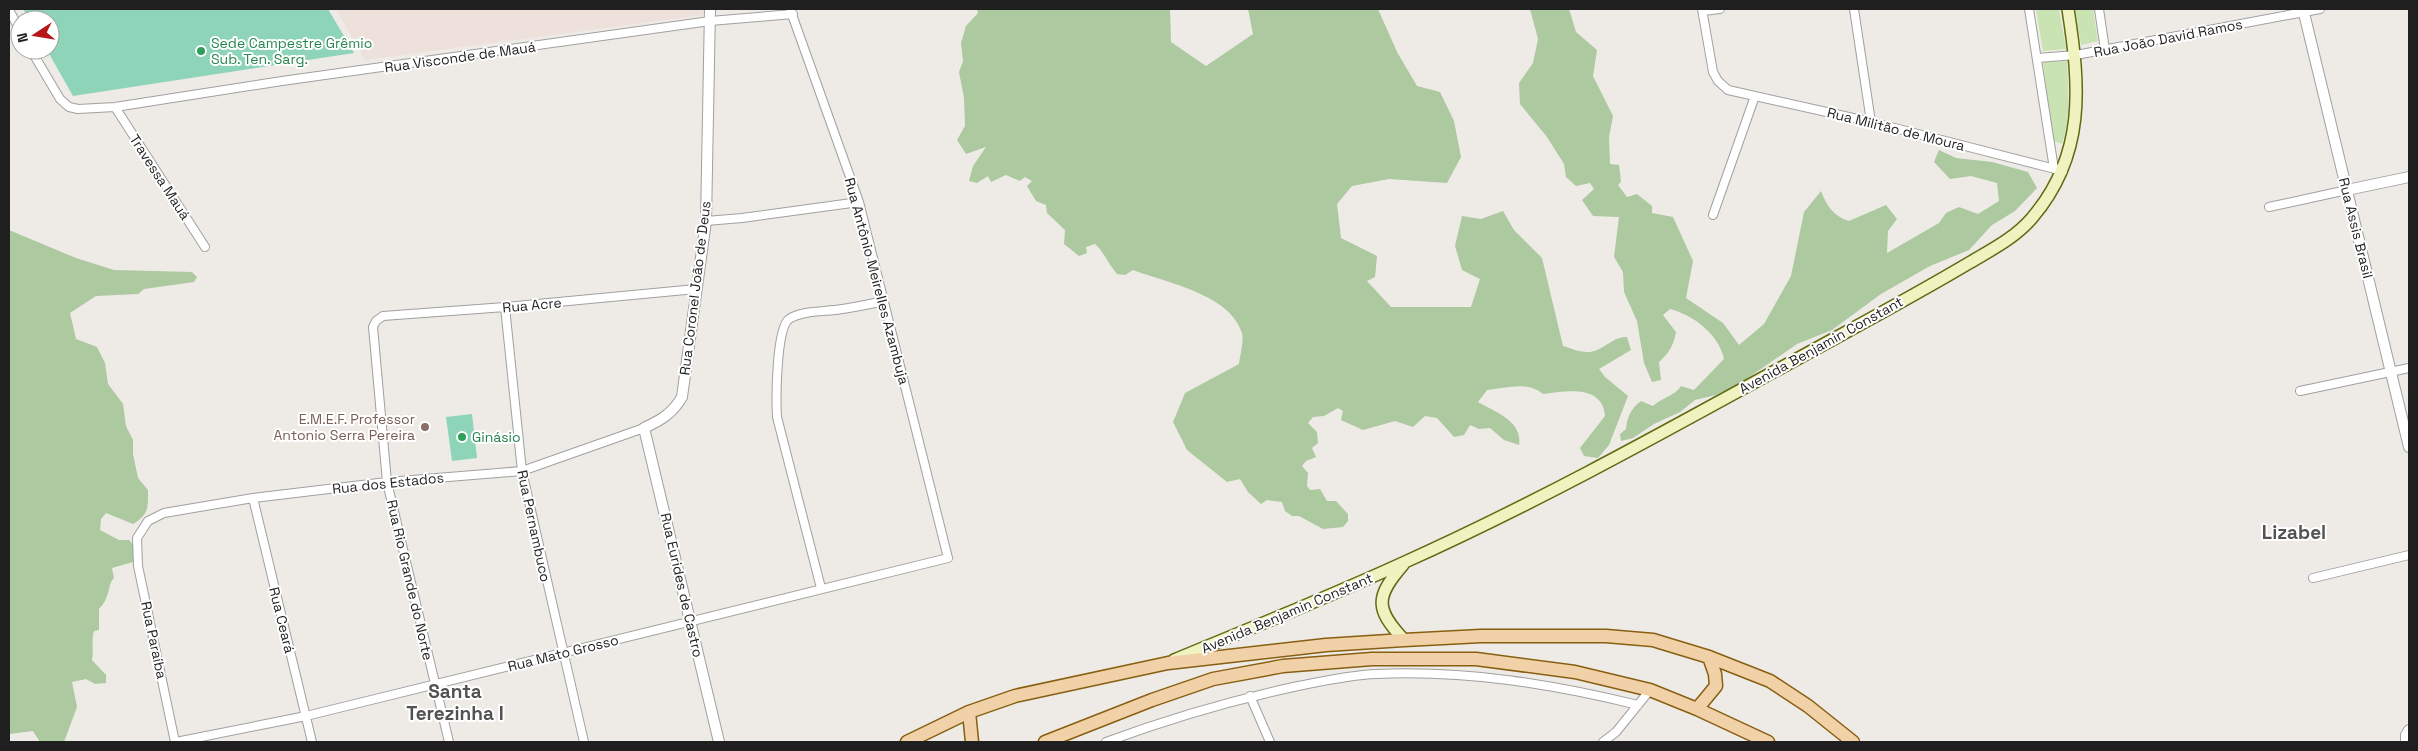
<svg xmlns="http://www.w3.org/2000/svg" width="2418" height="751" viewBox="0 0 2418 751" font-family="'Space Grotesk',sans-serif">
	<rect width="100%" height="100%" fill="#eeebe6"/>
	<!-- military -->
	<path fill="#eee0db" d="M 336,9 L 704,9 L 704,15 L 365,60 Z"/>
	<!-- grass -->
	<path fill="#cae3b2" d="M 2036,9 L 2059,9 L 2066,49 L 2043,51 Z
		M 2075,9 L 2093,9 L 2098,41 L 2081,45 Z
		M 2067,61 C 2068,88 2071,117 2062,144 L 2053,141 L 2043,62 Z"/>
	<!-- forest -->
	<path fill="#acc99f" d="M 977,9 L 1170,9 L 1171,42 L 1206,66 L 1253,34 L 1248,9 L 1378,9 L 1397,52 L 1417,86 L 1440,92 L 1454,121 L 1461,157 L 1447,183 L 1389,179 L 1352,186 L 1337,204 L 1341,238 L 1377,256 L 1375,277 L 1367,281 L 1391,307 L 1471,307 L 1480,279 L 1462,270 L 1455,246 L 1462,216 L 1481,219 L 1503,211 L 1514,230 L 1542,258 L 1563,346 C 1570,348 1579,352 1586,352 C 1602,353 1612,336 1627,337 L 1631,350 L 1599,369 L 1605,377 L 1628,396 L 1609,445 L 1598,458 L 1584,456 L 1580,448 L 1605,416 C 1603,384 1565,391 1543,394 C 1528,381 1506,388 1487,390 L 1478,402 C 1495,412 1523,421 1519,445 L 1504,440 L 1490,428 L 1479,429 L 1470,425 L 1464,435 L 1454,437 L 1437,418 L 1425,416 L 1413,427 L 1395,421 L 1363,430 L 1341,420 L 1343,411 L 1338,408 L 1324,416 L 1313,417 L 1308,423 L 1317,432 L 1318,443 L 1312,448 L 1316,457 L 1306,461 L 1302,466 L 1308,473 L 1307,486 L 1310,490 L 1320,489 L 1327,501 L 1336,501 L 1348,514 L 1348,521 L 1343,527 L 1323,529 L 1299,516 L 1292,516 L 1285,511 L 1282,502 L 1267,500 L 1261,504 L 1248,492 L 1240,479 L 1227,482 L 1187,450 L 1173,422 L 1185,393 L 1239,364 C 1240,355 1244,341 1242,333 C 1230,294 1167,283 1133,270 L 1125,275 L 1117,274 C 1108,264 1105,253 1095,244 L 1086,247 L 1087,253 L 1079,256 L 1064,244 L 1065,230 L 1047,213 L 1046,205 L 1036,201 L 1027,186 L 1032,181 L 1025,177 L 1020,181 L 1006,175 L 991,182 L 988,176 L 977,183 L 969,181 L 973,166 L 986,147 L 966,154 L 957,140 L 965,126 L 964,98 L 959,72 L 963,61 L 961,43 L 966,26 L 978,13 Z
		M 1530,9 L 1569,9 L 1576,32 L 1597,50 L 1593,76 L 1613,116 L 1609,137 L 1610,164 L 1619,165 L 1621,182 L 1618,185 L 1627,197 L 1637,194 L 1652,206 L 1652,213 L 1673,217 L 1693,261 L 1686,298 L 1723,323 L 1739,345 L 1764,324 L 1791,276 L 1804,212 L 1821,191 C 1827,206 1833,216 1849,221 L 1886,205 L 1897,219 L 1888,231 L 1887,253 L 1939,223 L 1946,213 L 1959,207 L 1978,214 L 1999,201 L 1997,183 L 1971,176 L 1950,179 L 1934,162 L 1939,150 L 1956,158 L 1992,162 L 2028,172 L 2037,188 L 2015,211 L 1992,225 L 1969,250 L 1930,266 L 1881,294 L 1832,330 L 1797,344 L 1745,380 L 1716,395 L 1695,400 L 1680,412 L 1654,424 L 1633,438 L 1621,441 L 1620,434 L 1626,429 C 1627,418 1631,408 1641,401 L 1653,406 C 1661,398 1675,396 1681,386 L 1694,390 L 1724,359 C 1719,334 1693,315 1670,309 L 1663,315 L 1676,332 C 1673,346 1670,352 1659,362 L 1661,380 L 1652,382 L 1644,363 L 1637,321 L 1624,292 L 1623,272 L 1614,257 L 1619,217 L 1593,216 L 1582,200 L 1594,189 L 1590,183 L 1576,186 L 1566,177 L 1564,164 L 1547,137 L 1520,104 L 1519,83 L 1533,63 L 1538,39 Z
		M 9,230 L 76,258 L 114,270 L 192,272 L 197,277 L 194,282 L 144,289 L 138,294 L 96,296 L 70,313 L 76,339 L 97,347 L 105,363 L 108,384 L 123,404 L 126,426 L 133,440 L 133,454 L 138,478 L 148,490 C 148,508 149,514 133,524 L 106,513 L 101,519 L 100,530 L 119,540 L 129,540 L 135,547 L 133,562 L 112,568 L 114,578 C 107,585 111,597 99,609 L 99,630 L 94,631 C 91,641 94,649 92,660 L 106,675 L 106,683 L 95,684 L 86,679 L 72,682 L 77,707 L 64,742 L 40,742 L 33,731 L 9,734 Z"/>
	<!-- pitch -->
	<path fill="#8dd4b8" d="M 23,9 L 328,9 L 354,53 L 73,96 L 47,50 L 50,50 L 50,20 L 30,20 Z
		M 472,414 L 477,458 L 452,461 L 446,417 Z"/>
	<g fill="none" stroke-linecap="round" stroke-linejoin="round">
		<!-- minor casing -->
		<g stroke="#a0a0a0" stroke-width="10">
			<path id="minor" d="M 1702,9 L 1713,72 L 1718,81 L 1728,90 L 1871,122 L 2063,171
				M 1854,9 L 1871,122
				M 2029,9 L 2054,169
				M 2099,9 L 2105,50
				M 9,10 L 20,30
				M 1703,11 L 1720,9
				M 31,50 L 60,99 L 69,107 L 78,109 L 115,107 L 282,81 L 710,21 L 793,14
				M 2037,58 L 2076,55 L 2320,9
				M 115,107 L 205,247
				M 2269,207 L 2347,190
				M 1713,215 L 1755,96
				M 706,221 L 742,218 L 859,202
				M 505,307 L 522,471 L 584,742
				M 2300,391 L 2409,368
				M 253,498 L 312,742
				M 2313,578 L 2409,555
				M 821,588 L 777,417 C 776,400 776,329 789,319 C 803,310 826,312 842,309 C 856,307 870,304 884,301
				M 1250,696 L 1270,742
				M 175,742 L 138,566 L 137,538 L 148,521 L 164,513 L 253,498 L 387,482 L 522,471 L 644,428
				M 176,742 L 306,716 L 948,558 L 859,202 L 790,9
				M 449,742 L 387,482 L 373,327 L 376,321 L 383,316 L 505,307 L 696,289
				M 1106,742 C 1168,719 1233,700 1298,686 C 1323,681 1350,675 1376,674 C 1466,670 1552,684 1638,705
				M 1603,742 L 1616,732 L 1650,690"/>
		</g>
		<!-- tertiary casing -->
		<g stroke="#a0a0a0" stroke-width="12">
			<path id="tertiary" d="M 710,9 L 706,221 L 682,397 C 672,414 661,420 644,428 L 719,742
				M 2303,9 L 2409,447
				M 2347,190 L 2409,177
				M 2406,742 L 2406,735 L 2409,730"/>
		</g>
		<!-- secondary casing -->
		<g stroke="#616a11" stroke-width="14">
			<path id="secondary" d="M 1403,565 C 1375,597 1375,609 1404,640
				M 1174,660 C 1251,628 1329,597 1405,562 C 1554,495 1696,414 1839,336 C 1883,312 1927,288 1969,263 C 1991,250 2015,238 2032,218 C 2086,155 2080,86 2068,9"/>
		</g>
		<!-- primary casing -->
		<g stroke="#885f11" stroke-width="15">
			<path id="primary" d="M 1697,709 L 1716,686 L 1715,674 L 1709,657
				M 969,712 L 972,742
				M 907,742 L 969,712 L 1015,696 L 1168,663 L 1326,645 L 1404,640 L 1481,636 L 1606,636 L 1653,640 L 1709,657 L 1770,681 L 1808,706 L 1853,742
				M 1045,742 L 1152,700 L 1213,679 L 1283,666 L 1372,659 L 1476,659 L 1575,672 L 1650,690 L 1697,709 L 1768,742"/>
		</g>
		<!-- minor -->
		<use href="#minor" stroke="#fff" stroke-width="8"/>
		<!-- tertiary -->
		<use href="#tertiary" stroke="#fff" stroke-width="10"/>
		<!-- secondary -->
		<use href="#secondary" stroke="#f0f2c0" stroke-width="11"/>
		<!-- primary -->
		<use href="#primary" stroke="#f1d1a8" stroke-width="12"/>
	</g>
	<!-- markers -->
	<g fill="#2e9e5b" stroke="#fff" stroke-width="2">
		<circle cx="201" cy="51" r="5"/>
		<circle cx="462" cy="437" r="5"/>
	</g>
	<circle fill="#8d6e63" stroke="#fff" stroke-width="2" cx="425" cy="427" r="5"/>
	<g text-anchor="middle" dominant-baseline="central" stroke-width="4" stroke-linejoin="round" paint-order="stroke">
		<!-- street labels -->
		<g font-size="14" fill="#1f1f1f" stroke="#fff">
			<text transform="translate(2168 38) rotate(-11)">Rua João David Ramos</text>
			<text transform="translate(460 57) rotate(-8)">Rua Visconde de Mauá</text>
			<text transform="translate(1896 129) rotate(14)">Rua Militão de Moura</text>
			<text transform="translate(160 177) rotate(57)">Travessa Mauá</text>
			<text transform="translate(2356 228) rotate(76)">Rua Assis Brasil</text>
			<text transform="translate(877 281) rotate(75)">Rua Antônio Meirelles Azambuja</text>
			<text transform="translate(695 288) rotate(-83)">Rua Coronel João de Deus</text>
			<text transform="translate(532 305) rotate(-5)">Rua Acre</text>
			<text transform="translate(1821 345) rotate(-29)">Avenida Benjamin Constant</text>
			<text transform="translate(388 483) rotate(-6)">Rua dos Estados</text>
			<text transform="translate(534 526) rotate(78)">Rua Pernambuco</text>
			<text transform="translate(410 580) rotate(77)">Rua Rio Grande do Norte</text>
			<text transform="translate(682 585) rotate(77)">Rua Eurides de Castro</text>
			<text transform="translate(1287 613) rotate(-23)">Avenida Benjamin Constant</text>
			<text transform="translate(282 620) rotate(76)">Rua Ceará</text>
			<text transform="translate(154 640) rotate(78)">Rua Paraíba</text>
			<text transform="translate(563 653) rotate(-14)">Rua Mato Grosso</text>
		</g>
		<!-- leisure labels -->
		<g font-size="14" fill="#27864d" stroke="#fff" text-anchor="start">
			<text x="211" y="43">Sede Campestre Grêmio<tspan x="211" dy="16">Sub. Ten. Sarg.</tspan></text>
			<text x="472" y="437">Ginásio</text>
		</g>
		<!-- education labels -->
		<g font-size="14" fill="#785e54" stroke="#fff" text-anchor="end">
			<text x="415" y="419">E.M.E.F. Professor<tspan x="415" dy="16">Antonio Serra Pereira</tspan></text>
		</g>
		<!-- district labels -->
		<g font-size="19" font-weight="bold" fill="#525252" stroke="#fff">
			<text x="2294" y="532">Lizabel</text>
			<text x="455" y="691">Santa<tspan x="455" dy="22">Terezinha I</tspan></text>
		</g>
	</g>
	<!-- border -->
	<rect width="2418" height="751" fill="none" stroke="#1f1f1f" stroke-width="20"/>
	<!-- north arrow -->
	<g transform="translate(35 35) rotate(258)"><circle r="24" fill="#ffffff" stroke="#a5a5a5"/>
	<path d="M0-4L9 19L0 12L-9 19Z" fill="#b61719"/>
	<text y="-8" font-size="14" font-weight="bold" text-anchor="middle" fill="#1f1f1f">N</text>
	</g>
</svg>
